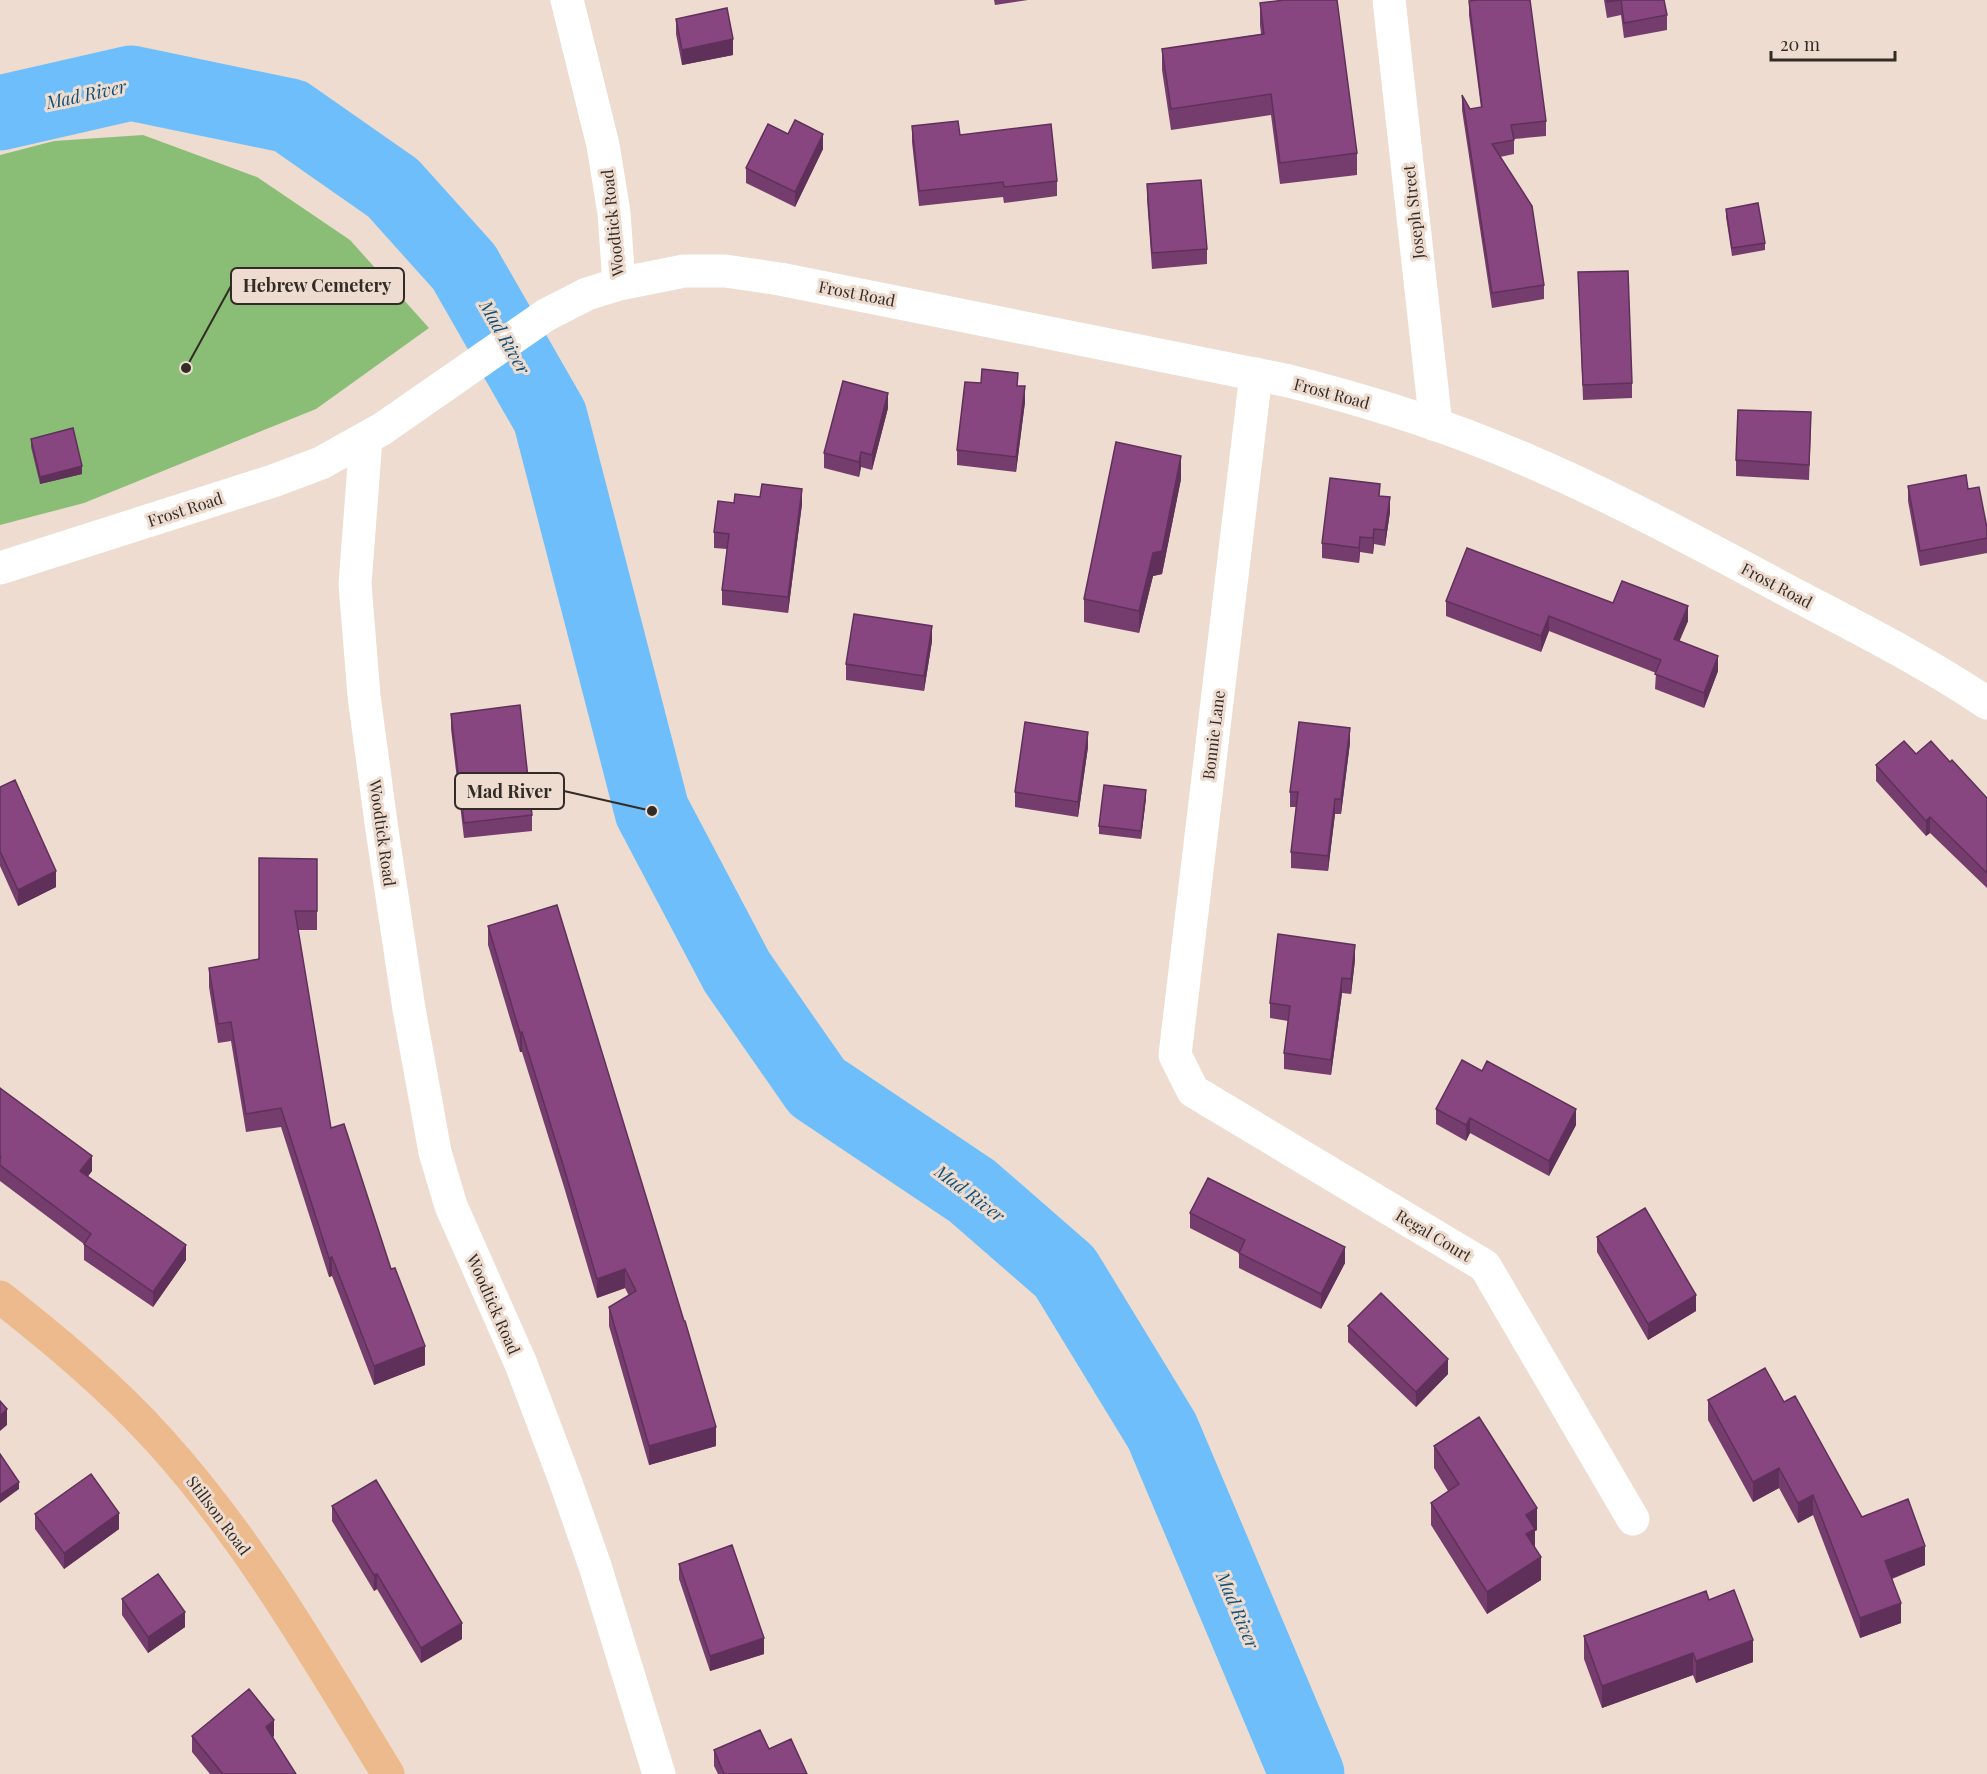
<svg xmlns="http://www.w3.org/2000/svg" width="1987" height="1774" viewBox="0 0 1987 1774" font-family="'Playfair Display',serif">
	<rect width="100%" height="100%" fill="#eddccf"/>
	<!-- green -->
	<path fill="#8abe76" d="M 143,135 L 257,177 L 350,240 L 429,328 L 316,409 L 84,503 L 0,525 L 0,155 L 54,141 Z"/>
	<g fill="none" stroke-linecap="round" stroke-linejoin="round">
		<!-- river -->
		<path stroke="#6dbefa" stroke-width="75" d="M 0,113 L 131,83 L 290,116 L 393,188 L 464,267 L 550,417 L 652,811 L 737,972 L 817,1087 L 972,1191 L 1065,1272 L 1162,1431 L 1307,1774"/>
		<!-- street -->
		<path stroke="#fff" stroke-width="33" d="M 1389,0 L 1436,425
			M 1256,374 L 1175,1055 L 1193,1091 L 1485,1266 L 1633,1519"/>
		<!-- secondary -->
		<path stroke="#fff" stroke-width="33" d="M 567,0 L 603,145 L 614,213 L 619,284
			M 366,439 L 355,584 L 364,696 L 382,830 L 409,1009 L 435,1152 L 451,1206 L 521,1364 L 566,1483 L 595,1566 L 659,1774
			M 0,568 L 273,481 L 321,463 L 382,429 L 546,315 L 587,294 L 619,284 L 684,271 L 725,271 L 780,279 L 1289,381 C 1356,398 1423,418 1488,444 C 1592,485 1691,539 1790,592 C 1856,627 1925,661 1987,703"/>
		<!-- primary -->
		<path stroke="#edba8d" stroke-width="33" d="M 0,1297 C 56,1341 111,1387 159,1440 C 250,1540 318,1660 388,1774"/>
	</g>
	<!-- wall -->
	<path fill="#753c6e" d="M 994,0 L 1028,0 L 995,5 Z
		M 1604,0 L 1664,0 L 1667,15 L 1667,30 L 1624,38 L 1621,15 L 1607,18 Z
		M 1469,1 L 1546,121 L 1546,136 L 1514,139 L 1514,154 L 1500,157 L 1544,285 L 1544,299 L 1492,308 L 1462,110 L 1462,95 L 1470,109 L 1481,108 L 1469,15 Z
		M 1260,3 L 1357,153 L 1357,175 L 1280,184 L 1271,115 L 1171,130 L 1162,70 L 1162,49 L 1261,34 L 1260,25 Z
		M 676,19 L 733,55 L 682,65 L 676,34 Z
		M 912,126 L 960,135 L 1057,181 L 1057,196 L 1004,203 L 1003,197 L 919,206 L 912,142 Z
		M 788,134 L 823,149 L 795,207 L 746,183 L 746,168 Z
		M 1147,184 L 1207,249 L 1207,264 L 1152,269 L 1147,199 Z
		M 1726,209 L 1765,243 L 1765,250 L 1732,256 L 1726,217 Z
		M 1578,272 L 1632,383 L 1632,398 L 1583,400 Z
		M 1018,386 L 1025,402 L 1016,472 L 957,465 L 957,450 Z
		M 888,408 L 872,470 L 861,467 L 859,477 L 824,468 L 824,453 Z
		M 1811,428 L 1809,480 L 1736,476 L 1736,460 Z
		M 31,439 L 82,474 L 40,484 L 31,447 Z
		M 1181,479 L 1162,574 L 1153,576 L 1139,633 L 1084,622 L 1084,599 Z
		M 1908,486 L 1968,489 L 1987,528 L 1987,553 L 1920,566 L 1908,501 Z
		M 1380,496 L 1390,512 L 1385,546 L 1374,544 L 1373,554 L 1360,552 L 1359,563 L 1322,558 L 1322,543 Z
		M 734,503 L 802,504 L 788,613 L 722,605 L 722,590 L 727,549 L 714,548 L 714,532 Z
		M 1446,601 L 1613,603 L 1688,621 L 1679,641 L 1718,671 L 1704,708 L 1655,689 L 1656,673 L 1549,631 L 1541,652 L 1446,616 Z
		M 932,641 L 924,691 L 846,680 L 846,664 Z
		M 451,714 L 532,815 L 532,831 L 464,838 L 451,729 Z
		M 1350,743 L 1341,814 L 1335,814 L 1328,871 L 1291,868 L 1291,852 L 1296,807 L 1290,807 L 1290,792 Z
		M 1088,747 L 1078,817 L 1015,807 L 1015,792 Z
		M 1916,754 L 1950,762 L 1987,798 L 1987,888 L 1930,833 L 1926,836 L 1876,781 L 1876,765 Z
		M 0,787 L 56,887 L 18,906 L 0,866 Z
		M 1146,798 L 1141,839 L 1099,834 L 1099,826 Z
		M 317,859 L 317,930 L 298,930 L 331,1128 L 391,1269 L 425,1365 L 374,1385 L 332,1276 L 329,1277 L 281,1127 L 246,1132 L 231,1041 L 218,1043 L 209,987 L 209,968 L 259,959 Z
		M 488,926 L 716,1446 L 649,1465 L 609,1326 L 609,1307 L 629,1296 L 625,1288 L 597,1298 L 564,1187 L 522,1052 L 520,1052 L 488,945 Z
		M 1355,960 L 1351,994 L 1342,993 L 1331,1075 L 1284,1069 L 1284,1053 L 1288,1021 L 1270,1018 L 1270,1003 Z
		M 0,1088 L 92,1171 L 87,1177 L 186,1260 L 153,1307 L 84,1260 L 84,1244 L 0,1181 Z
		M 1436,1109 L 1576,1125 L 1549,1176 L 1470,1133 L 1466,1141 L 1436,1124 Z
		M 1190,1213 L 1345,1263 L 1321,1309 L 1239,1268 L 1239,1253 L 1190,1228 Z
		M 1597,1237 L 1696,1311 L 1648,1340 L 1597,1252 Z
		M 1348,1326 L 1448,1374 L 1416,1407 L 1348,1342 Z
		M 1708,1400 L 1784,1402 L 1862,1517 L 1925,1565 L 1892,1579 L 1901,1623 L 1860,1638 L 1813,1515 L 1798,1523 L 1779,1488 L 1753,1502 L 1708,1420 Z
		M 1434,1446 L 1537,1530 L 1535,1531 L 1535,1548 L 1541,1580 L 1487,1614 L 1431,1525 L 1431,1503 L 1448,1491 L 1434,1468 Z
		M 332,1506 L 462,1639 L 421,1663 L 377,1589 L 374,1591 L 332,1521 Z
		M 35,1514 L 119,1529 L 64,1569 L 35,1529 Z
		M 679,1564 L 764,1654 L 710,1671 L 679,1579 Z
		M 122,1599 L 185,1627 L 148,1653 L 122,1615 Z
		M 1709,1600 L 1753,1662 L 1696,1683 L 1693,1675 L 1602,1708 L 1584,1659 L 1584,1636 Z
		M 192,1736 L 274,1736 L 273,1737 L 296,1774 L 210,1774 L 192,1752 Z
		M 769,1749 L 807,1774 L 718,1774 L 714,1766 L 714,1750 Z"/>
	<!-- shaded-wall -->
	<path fill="#5f315a" d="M 733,39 L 733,55 L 682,65 L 682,50 Z
		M 823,134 L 823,149 L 795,207 L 795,192 Z
		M 1025,386 L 1025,402 L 1016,472 L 1016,457 Z
		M 888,393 L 888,408 L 872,470 L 872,455 Z
		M 861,452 L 861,467 L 859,477 L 859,462 Z
		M 1181,456 L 1181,479 L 1162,574 L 1153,576 L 1139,633 L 1139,611 L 1153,553 Z
		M 82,466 L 82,474 L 40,484 L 40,477 Z
		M 802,489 L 802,504 L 788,613 L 788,597 Z
		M 1390,497 L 1390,512 L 1385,546 L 1385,530 Z
		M 1374,529 L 1374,544 L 1373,554 L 1373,538 Z
		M 1360,537 L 1360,552 L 1359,563 L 1359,548 Z
		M 1688,606 L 1688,621 L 1674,654 L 1674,639 Z
		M 1549,616 L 1549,631 L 1541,652 L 1541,636 Z
		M 932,626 L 932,641 L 924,691 L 924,676 Z
		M 1718,656 L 1718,671 L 1704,708 L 1704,693 Z
		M 1350,728 L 1350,743 L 1341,814 L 1341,799 Z
		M 1088,732 L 1088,747 L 1078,817 L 1078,802 Z
		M 1146,790 L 1146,798 L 1141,839 L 1141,831 Z
		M 1335,799 L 1335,814 L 1328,871 L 1328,856 Z
		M 1930,817 L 1930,833 L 1926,836 L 1926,821 Z
		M 56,871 L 56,887 L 18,906 L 18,890 Z
		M 1355,945 L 1355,960 L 1351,994 L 1351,979 Z
		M 1342,978 L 1342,993 L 1331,1075 L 1331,1060 Z
		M 522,1032 L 522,1052 L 520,1052 L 520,1033 Z
		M 1576,1109 L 1576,1125 L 1549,1176 L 1549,1161 Z
		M 1470,1118 L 1470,1133 L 1466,1141 L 1466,1125 Z
		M 92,1156 L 92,1171 L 80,1187 L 80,1171 Z
		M 186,1245 L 186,1260 L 153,1307 L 153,1292 Z
		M 1345,1247 L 1345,1263 L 1321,1309 L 1321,1294 Z
		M 332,1257 L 332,1276 L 329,1277 L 329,1258 Z
		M 625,1269 L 625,1288 L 597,1298 L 597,1279 Z
		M 1696,1295 L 1696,1311 L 1648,1340 L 1648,1324 Z
		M 425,1346 L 425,1365 L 374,1385 L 374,1366 Z
		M 1448,1359 L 1448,1374 L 1416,1407 L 1416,1392 Z
		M 7,1409 L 7,1425 L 0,1431 L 0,1416 Z
		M 716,1427 L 716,1446 L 649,1465 L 649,1446 Z
		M 1779,1468 L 1779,1488 L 1753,1502 L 1753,1482 Z
		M 19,1482 L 19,1489 L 0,1503 L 0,1495 Z
		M 1813,1495 L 1813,1515 L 1798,1523 L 1798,1503 Z
		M 1537,1508 L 1537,1530 L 1535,1531 L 1535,1551 L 1526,1556 L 1526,1515 Z
		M 119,1513 L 119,1529 L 64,1569 L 64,1553 Z
		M 1925,1546 L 1925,1565 L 1885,1581 L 1885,1561 Z
		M 1541,1557 L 1541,1580 L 1487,1614 L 1487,1592 Z
		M 377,1574 L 377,1589 L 374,1591 L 374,1575 Z
		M 1901,1603 L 1901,1623 L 1860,1638 L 1860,1618 Z
		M 185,1612 L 185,1627 L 148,1653 L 148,1637 Z
		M 462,1623 L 462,1639 L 421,1663 L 421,1648 Z
		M 764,1638 L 764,1654 L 710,1671 L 710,1656 Z
		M 1753,1640 L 1753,1662 L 1696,1683 L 1696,1661 Z
		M 1693,1653 L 1693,1675 L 1602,1708 L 1602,1686 Z
		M 274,1720 L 274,1736 L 266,1742 L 266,1727 Z"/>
	<!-- building -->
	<path fill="#884680" stroke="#5f315a" stroke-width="1.5" d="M 1285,0 L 1337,0 L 1357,153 L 1280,163 L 1271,94 L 1171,109 L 1162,49 L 1264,34 L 1260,3 Z
		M 1477,0 L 1530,0 L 1546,121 L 1511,125 L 1514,140 L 1492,144 L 1532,206 L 1544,285 L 1492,293 L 1462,95 L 1470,109 L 1482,107 L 1469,1 Z
		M 1607,0 L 1621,0 L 1607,2 Z
		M 1621,0 L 1664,0 L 1667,15 L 1624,23 Z
		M 727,8 L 733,39 L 682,50 L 676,19 Z
		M 795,120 L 823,134 L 795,192 L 746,168 L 768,124 L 788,134 Z
		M 958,121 L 960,135 L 1051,124 L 1057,181 L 1004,187 L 1003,182 L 919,191 L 912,126 Z
		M 1201,180 L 1207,249 L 1152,253 L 1147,184 Z
		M 1758,203 L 1765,243 L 1732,248 L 1726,209 Z
		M 1628,271 L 1632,383 L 1583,385 L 1578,272 Z
		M 982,369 L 1018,373 L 1017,386 L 1025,386 L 1016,457 L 957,450 L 965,382 L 981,383 Z
		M 843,381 L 888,393 L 872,455 L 861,452 L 859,462 L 824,453 Z
		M 1738,410 L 1811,412 L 1809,465 L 1736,460 Z
		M 73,428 L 82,466 L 40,477 L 31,439 Z
		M 1116,442 L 1181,456 L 1162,551 L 1153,553 L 1139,611 L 1084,599 Z
		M 1966,475 L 1968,489 L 1979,487 L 1987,528 L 1987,538 L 1920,551 L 1908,486 Z
		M 1330,478 L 1380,484 L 1379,496 L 1390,497 L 1385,530 L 1374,529 L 1373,538 L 1360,537 L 1359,548 L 1322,543 Z
		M 762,484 L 802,489 L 788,597 L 722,590 L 729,534 L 714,532 L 718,501 L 734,503 L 735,494 L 760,497 Z
		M 1467,548 L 1613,603 L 1622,581 L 1688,606 L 1674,639 L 1718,656 L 1704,693 L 1655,674 L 1661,660 L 1549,616 L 1541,636 L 1446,601 Z
		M 854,614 L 932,626 L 924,676 L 846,664 Z
		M 520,705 L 532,815 L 464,823 L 451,714 Z
		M 1025,722 L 1088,732 L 1078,802 L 1015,792 Z
		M 1299,722 L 1350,728 L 1341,799 L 1335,799 L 1328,856 L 1291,852 L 1298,792 L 1290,792 Z
		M 1904,741 L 1916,754 L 1931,741 L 1950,762 L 1952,760 L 1987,798 L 1987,873 L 1930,817 L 1926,821 L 1876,765 Z
		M 15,780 L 56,871 L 18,890 L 0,851 L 0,787 Z
		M 1104,785 L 1146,790 L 1141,831 L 1099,826 Z
		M 259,858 L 317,859 L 317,911 L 295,911 L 331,1128 L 344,1124 L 391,1269 L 395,1268 L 425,1346 L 374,1366 L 332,1257 L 329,1258 L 281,1108 L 246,1114 L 231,1022 L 218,1024 L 209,968 L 259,959 Z
		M 557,905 L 684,1321 L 685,1321 L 716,1427 L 649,1446 L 609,1307 L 636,1291 L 625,1269 L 597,1279 L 564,1168 L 522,1032 L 520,1033 L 488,926 Z
		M 1278,934 L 1355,945 L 1351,979 L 1342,978 L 1331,1060 L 1284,1053 L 1290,1006 L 1270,1003 Z
		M 1462,1060 L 1482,1071 L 1487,1061 L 1576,1109 L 1549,1161 L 1470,1118 L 1466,1125 L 1436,1109 Z
		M 0,1088 L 92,1156 L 80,1171 L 186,1245 L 153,1292 L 84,1244 L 91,1234 L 0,1165 L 0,1159 L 1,1157 L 0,1157 Z
		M 1208,1178 L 1345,1247 L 1321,1294 L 1239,1253 L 1245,1240 L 1190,1213 Z
		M 1645,1208 L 1696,1295 L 1648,1324 L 1597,1237 Z
		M 1381,1293 L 1448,1359 L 1416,1392 L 1348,1326 Z
		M 1765,1368 L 1784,1402 L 1795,1396 L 1862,1517 L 1908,1499 L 1925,1546 L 1885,1561 L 1901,1603 L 1860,1618 L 1813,1495 L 1798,1503 L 1779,1468 L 1753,1482 L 1708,1400 Z
		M 0,1401 L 7,1409 L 0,1416 Z
		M 1479,1417 L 1537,1508 L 1526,1515 L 1535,1529 L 1526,1534 L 1541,1557 L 1487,1592 L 1431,1503 L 1459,1484 L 1434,1446 Z
		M 0,1454 L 19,1482 L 0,1495 Z
		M 91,1474 L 119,1513 L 64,1553 L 35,1514 Z
		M 376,1480 L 462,1623 L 421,1648 L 377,1574 L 374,1575 L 332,1506 Z
		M 732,1545 L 764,1638 L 710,1656 L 679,1564 Z
		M 158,1574 L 185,1612 L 148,1637 L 122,1599 Z
		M 1734,1590 L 1753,1640 L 1696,1661 L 1693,1653 L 1602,1686 L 1584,1636 L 1706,1591 L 1709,1600 Z
		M 249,1689 L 274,1720 L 266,1727 L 296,1774 L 223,1774 L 192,1736 Z
		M 760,1730 L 769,1749 L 791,1739 L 807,1774 L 724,1774 L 714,1750 Z"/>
	<g text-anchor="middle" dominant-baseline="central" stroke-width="6" stroke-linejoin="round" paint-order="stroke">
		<!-- street labels -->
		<g font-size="16" fill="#322b26" stroke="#eddccf">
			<text transform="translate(1413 212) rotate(-96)">Joseph Street</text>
			<text transform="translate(612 223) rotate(-96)">Woodtick Road</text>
			<text transform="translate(857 293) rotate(11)">Frost Road</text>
			<text transform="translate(1332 393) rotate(15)">Frost Road</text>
			<text transform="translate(185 509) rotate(-18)">Frost Road</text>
			<text transform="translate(1777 585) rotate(28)">Frost Road</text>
			<text transform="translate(1213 735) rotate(-83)">Bonnie Lane</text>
			<text transform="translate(383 833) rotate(82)">Woodtick Road</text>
			<text transform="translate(1434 1235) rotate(31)">Regal Court</text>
			<text transform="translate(494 1304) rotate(66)">Woodtick Road</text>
			<text transform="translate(219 1515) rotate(53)">Stillson Road</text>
		</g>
		<!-- water labels -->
		<g font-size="18" font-style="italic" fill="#114f76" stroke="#eddccf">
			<text transform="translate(86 94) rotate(-12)">Mad River</text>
			<text transform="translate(505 337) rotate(60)">Mad River</text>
			<text transform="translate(970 1193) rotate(37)">Mad River</text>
			<text transform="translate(1238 1610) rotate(67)">Mad River</text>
		</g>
	</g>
	<!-- callouts -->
	<path fill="none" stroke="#322b26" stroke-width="2" d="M186 368L231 286M652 811L564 791"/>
	<g fill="#322b26" stroke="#eddccf" stroke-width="2">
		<circle cx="186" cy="368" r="6"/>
		<circle cx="652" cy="811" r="6"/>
	</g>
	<g fill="#eddccf" stroke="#322b26" stroke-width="2">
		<rect x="231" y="268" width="173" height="36" rx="6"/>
		<rect x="455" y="773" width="109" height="36" rx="6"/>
	</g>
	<g font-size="18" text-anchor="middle" font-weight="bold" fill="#322b26">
		<text x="317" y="292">Hebrew Cemetery</text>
		<text x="509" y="798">Mad River</text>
	</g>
	<!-- scale -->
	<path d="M1771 51v9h124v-9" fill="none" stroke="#322b26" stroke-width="3"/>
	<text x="1780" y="51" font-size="18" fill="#322b26" stroke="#eddccf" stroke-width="4.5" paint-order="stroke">20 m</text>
</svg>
